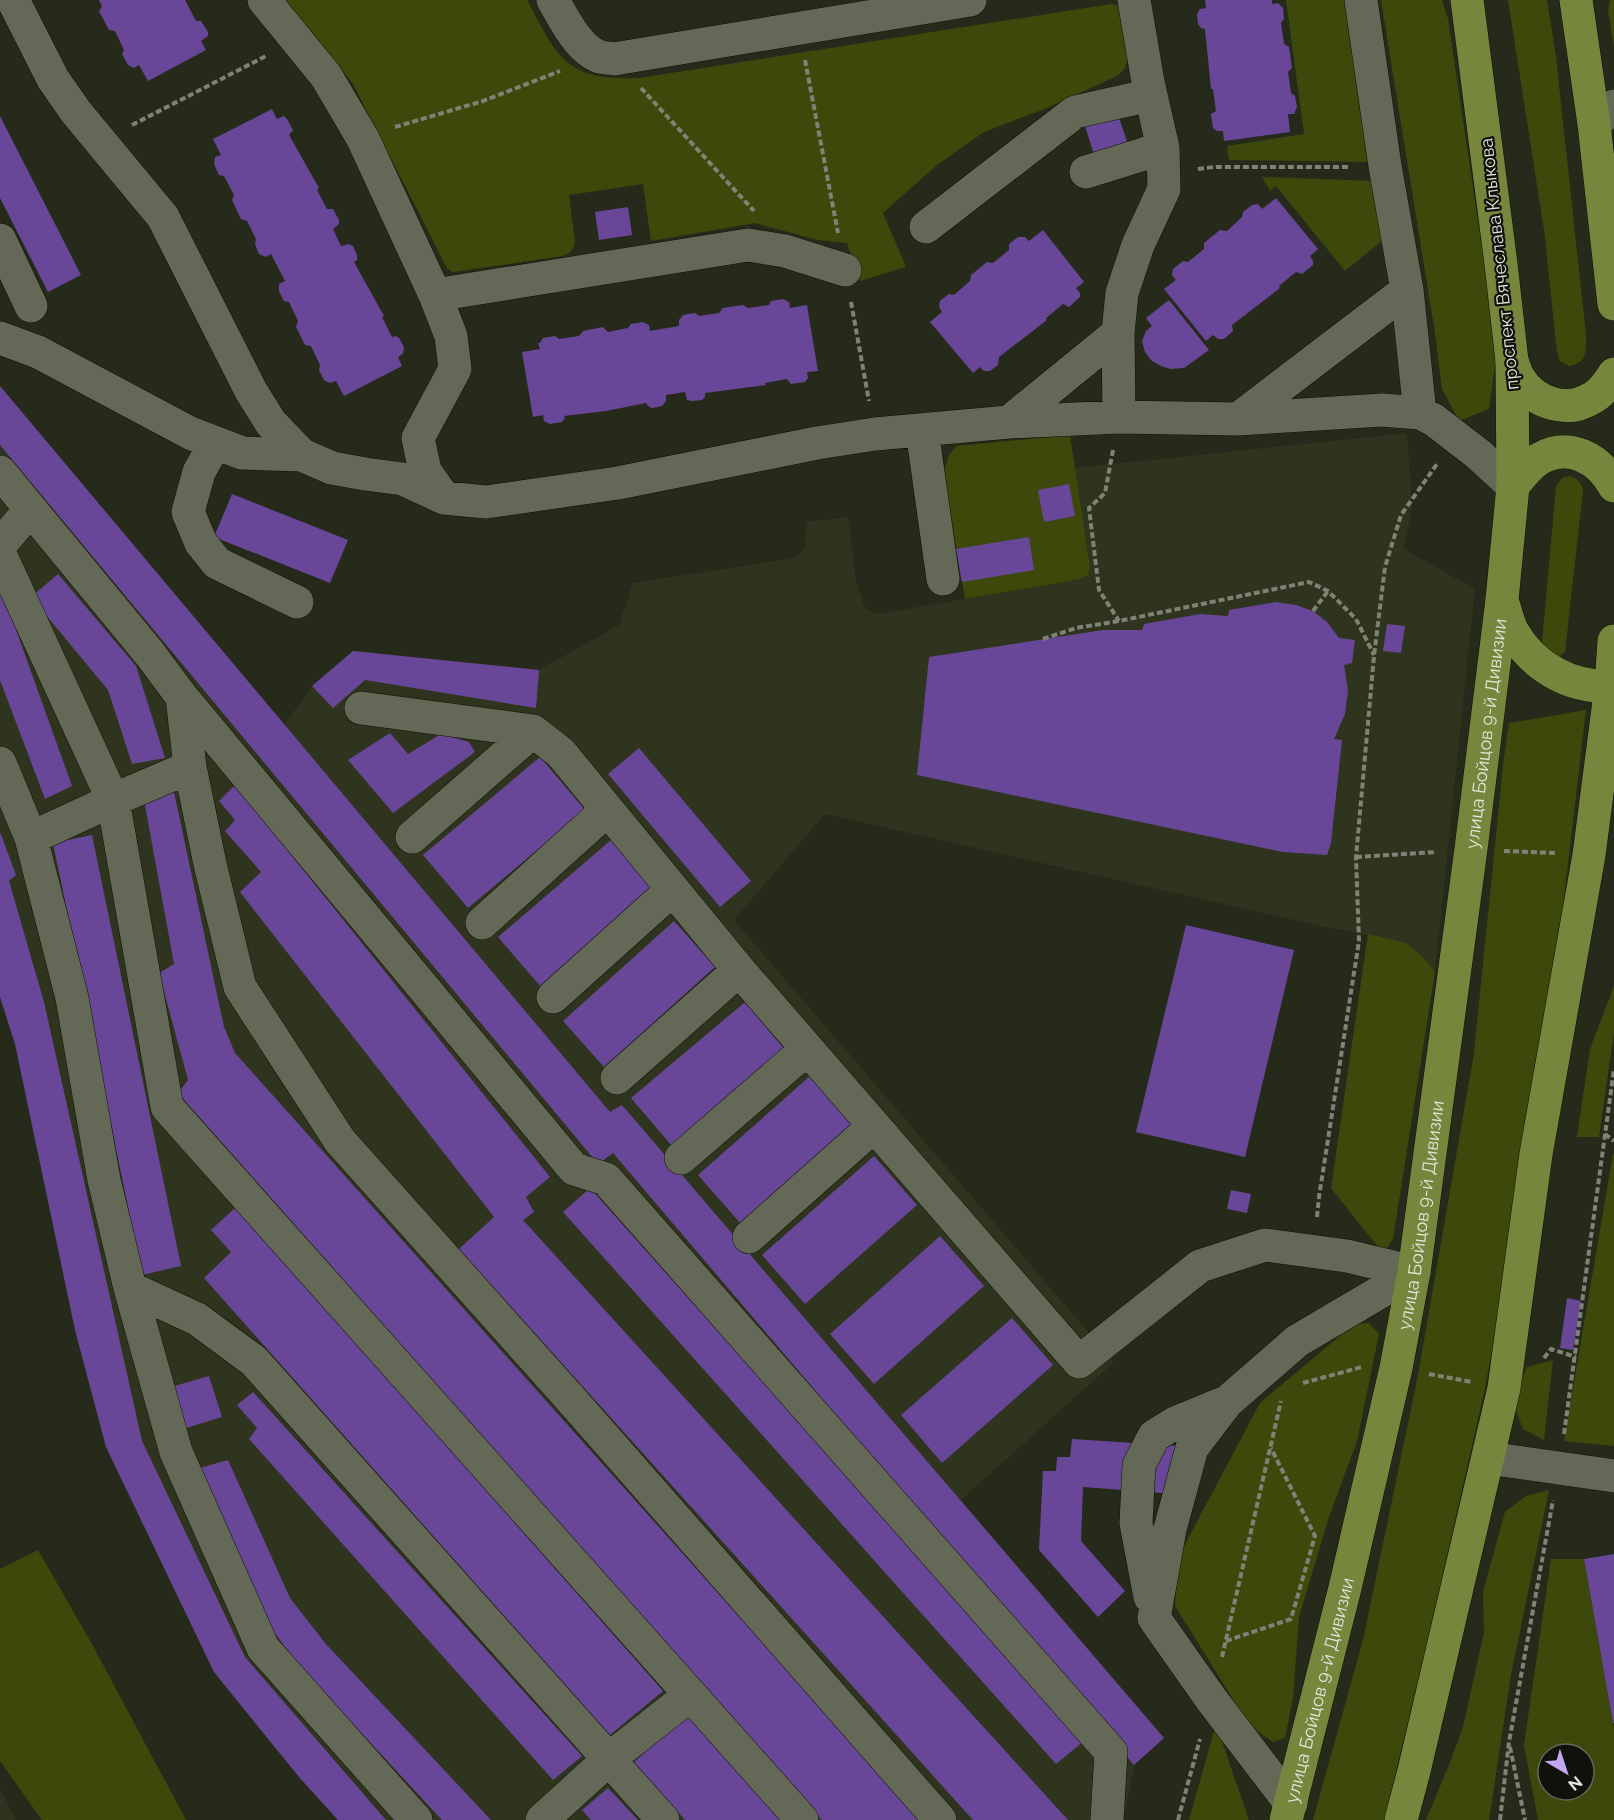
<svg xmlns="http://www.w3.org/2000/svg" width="1614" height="1820" viewBox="0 0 1614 1820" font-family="Raleway,sans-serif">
	<rect width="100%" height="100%" fill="#262a1a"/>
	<!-- built -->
	<path fill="#2e341e" d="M 0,386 L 284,725 L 312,686 L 353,651 L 539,670 L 619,625 L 633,583 L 794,558 L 805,548 L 807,522 L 848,517 L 856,582 L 865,608 L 877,614 L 1080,579 L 1088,575 L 1090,567 L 1075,468 L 1407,433 L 1412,506 L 1404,549 L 1475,589 L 1435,972 L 1424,958 L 1407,943 L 1321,926 L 825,814 L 734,920 L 1114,1362 L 961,1500 L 1164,1738 L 1134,1765 L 1124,1820 L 338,1820 L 299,1777 L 214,1672 L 106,1447 L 75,1330 L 15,1044 L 0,997 Z
		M 0,1788 L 16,1820 L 0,1820 Z"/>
	<!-- green -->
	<path fill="#3d490b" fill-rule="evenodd" d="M 285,0 L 527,0 C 558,59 567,81 639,78 L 1111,4 L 1117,5 L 1120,10 L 1128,58 L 1125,68 L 1119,75 L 1047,108 L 984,132 L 937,165 L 883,213 L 906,267 L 860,281 L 847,243 L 818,240 L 755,223 L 651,241 L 643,184 L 569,195 L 575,242 C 573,250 571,253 563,256 L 453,272 L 447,268 L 353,84 Z
		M 1286,0 L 1347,0 L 1374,162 L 1229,160 L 1227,146 L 1304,134 Z
		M 1381,0 L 1442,0 L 1448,19 L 1497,350 L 1489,409 L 1459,421 L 1442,389 L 1435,333 Z
		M 1508,0 L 1547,0 L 1556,57 L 1586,335 C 1586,351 1587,363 1569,366 L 1560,361 L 1557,352 L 1544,230 Z
		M 1610,0 L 1614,0 L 1614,47 L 1608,11 Z
		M 1262,177 L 1376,181 L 1388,236 L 1345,271 L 1276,186 L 1270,191 Z
		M 1070,435 L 1090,567 L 1088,575 L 1080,579 L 965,599 L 944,476 C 946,463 947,455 957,446 Z
		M 1570,476 C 1578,479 1581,482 1583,491 L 1565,652 L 1560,656 L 1552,657 L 1542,643 L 1556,486 L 1562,478 Z
		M 1586,710 L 1544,1068 L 1485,1388 L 1425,1653 L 1384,1820 L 1313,1820 L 1363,1640 L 1418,1375 L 1474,1053 L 1503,765 L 1509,723 Z
		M 1368,934 L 1407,943 L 1424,958 L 1435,972 L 1393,1239 L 1386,1250 L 1378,1247 L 1331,1188 Z
		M 1614,986 L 1614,1032 L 1599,1137 L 1577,1137 L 1590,1049 Z
		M 1613,1154 L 1614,1155 L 1614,1446 L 1564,1441 Z
		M 1369,1323 L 1379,1334 L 1357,1441 L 1329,1517 L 1299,1617 L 1293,1698 L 1285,1738 L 1273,1742 L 1258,1732 L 1243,1715 L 1175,1606 L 1178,1563 L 1184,1546 L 1260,1403 L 1354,1324 Z
		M 1553,1360 L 1544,1440 L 1523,1429 L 1512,1400 L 1527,1367 Z
		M 1549,1490 L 1511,1675 L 1489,1820 L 1426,1820 L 1449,1765 L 1463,1727 L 1484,1632 L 1483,1592 L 1505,1512 L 1526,1496 Z
		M 38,1550 L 93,1646 L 186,1820 L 42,1820 L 0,1761 L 0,1569 Z
		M 1551,1559 L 1584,1559 L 1614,1729 L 1614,1820 L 1538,1820 L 1524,1745 ZM 1548,1754 L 1584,1754 L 1584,1790 L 1548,1790 Z
		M 1216,1724 L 1249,1820 L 1189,1820 Z"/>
	<!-- building -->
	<path fill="#694798" d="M 99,0 L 185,0 L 196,21 L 201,21 L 208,32 L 208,36 L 201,41 L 206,50 L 148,81 L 139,65 L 134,68 L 128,65 L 122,54 L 124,50 L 115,31 L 109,30 L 99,11 L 102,6 Z
		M 1205,0 L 1272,0 L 1272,4 L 1278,3 L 1283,8 L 1284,19 L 1281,23 L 1284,44 L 1289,47 L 1292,68 L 1288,72 L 1291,93 L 1295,96 L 1297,107 L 1294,114 L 1288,114 L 1290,132 L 1224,141 L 1223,131 L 1217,131 L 1213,128 L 1211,114 L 1216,111 L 1213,89 L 1211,89 L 1205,29 L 1201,28 L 1198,24 L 1197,14 L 1200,9 L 1206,8 Z
		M 272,109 L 277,119 L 284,116 L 287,119 L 293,130 L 289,135 L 319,188 L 317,190 L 327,209 L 333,209 L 339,220 L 339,224 L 333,229 L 341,246 L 349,244 L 353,246 L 357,255 L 357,260 L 354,262 L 384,316 L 382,317 L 392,337 L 396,336 L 399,338 L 404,347 L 403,354 L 398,357 L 402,366 L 344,396 L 336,381 L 330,383 L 324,380 L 319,370 L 320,365 L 311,346 L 305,345 L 296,327 L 298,321 L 289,302 L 284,301 L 279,291 L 279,284 L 285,281 L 271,254 L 266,257 L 259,254 L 255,244 L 256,239 L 247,221 L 241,219 L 232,200 L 234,195 L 224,176 L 219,175 L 214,164 L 215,157 L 221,155 L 213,139 Z
		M 1118,115 L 1129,147 L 1095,158 L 1085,126 Z
		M 0,116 L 81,275 L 48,292 L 0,198 Z
		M 1276,198 L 1318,249 L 1310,256 L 1313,261 L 1313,265 L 1302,274 L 1296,272 L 1279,286 L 1280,288 L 1232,325 L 1233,331 L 1224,339 L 1218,339 L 1213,335 L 1206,341 L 1164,289 L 1176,280 L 1172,275 L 1173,269 L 1183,261 L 1188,262 L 1204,249 L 1204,243 L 1220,230 L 1227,231 L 1242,217 L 1243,212 L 1252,205 L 1258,204 L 1262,209 Z
		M 628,207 L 632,235 L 599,240 L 595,212 Z
		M 1043,230 L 1084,282 L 1076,288 L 1080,293 L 1080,297 L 1069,307 L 1063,304 L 1046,318 L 1047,320 L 999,357 L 998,365 L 990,371 L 984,371 L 980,367 L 973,373 L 930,322 L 942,312 L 939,307 L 940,301 L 949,294 L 954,295 L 970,281 L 971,275 L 987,262 L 993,263 L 1009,250 L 1009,244 L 1018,237 L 1025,237 L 1029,241 Z
		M 783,299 L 789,302 L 790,308 L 807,305 L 818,371 L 807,372 L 808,378 L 805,382 L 791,384 L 787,379 L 765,383 L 766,385 L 705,393 L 705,397 L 702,400 L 692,401 L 687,400 L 685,392 L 666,395 L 666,401 L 662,406 L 652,408 L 648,406 L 646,403 L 606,411 L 564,416 L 565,418 L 562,422 L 550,424 L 544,421 L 543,415 L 533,417 L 522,352 L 540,349 L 538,343 L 540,343 L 543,338 L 555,336 L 559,339 L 579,336 L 583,331 L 603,327 L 608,332 L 628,328 L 631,324 L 643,322 L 649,325 L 650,331 L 679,326 L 679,320 L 683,315 L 695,313 L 699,316 L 719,313 L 723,308 L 743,305 L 748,308 L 769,305 L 771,301 Z
		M 1169,300 L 1209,350 L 1184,368 L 1171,369 L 1161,366 L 1152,361 L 1145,352 L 1142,341 L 1146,331 L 1152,326 L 1146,318 Z
		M 0,386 L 610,1112 L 622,1105 L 1164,1738 L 1134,1765 L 613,1153 L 598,1164 L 0,445 Z
		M 1069,484 L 1075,516 L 1044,522 L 1038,490 Z
		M 232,494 L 348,540 L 330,583 L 214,537 Z
		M 1029,537 L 1034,570 L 962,582 L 956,549 Z
		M 58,574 L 136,666 L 165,758 L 132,764 L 108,690 L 31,597 Z
		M 0,585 L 72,786 L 45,799 L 0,680 Z
		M 1276,602 L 1296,605 L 1313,611 L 1327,622 L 1339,638 L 1355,640 L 1352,663 L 1344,665 L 1348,691 L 1345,714 L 1334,739 L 1342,740 L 1331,843 L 1327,855 L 1283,852 L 917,775 L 929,657 L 1103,630 L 1142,630 L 1144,624 L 1200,614 L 1228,616 L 1229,610 Z
		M 1387,624 L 1405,626 L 1401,653 L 1383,651 Z
		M 353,651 L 539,670 L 536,708 L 365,680 L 333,708 L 312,686 Z
		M 390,733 L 408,754 L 441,734 L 469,742 L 475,752 L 393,813 L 348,760 Z
		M 639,748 L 751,881 L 720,907 L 608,774 Z
		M 540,757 L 585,810 L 468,908 L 423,855 Z
		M 235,785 L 550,1177 L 526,1197 L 534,1212 L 523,1220 L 1068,1820 L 973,1820 L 459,1249 L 494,1217 L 240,892 L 261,872 L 225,831 L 235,820 L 219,801 Z
		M 174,792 L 224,1027 L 235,1053 L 921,1820 L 822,1820 L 178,1093 L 188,1080 L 159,973 L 174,964 L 144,800 Z
		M 0,832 L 16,875 L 9,881 L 44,1002 L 142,1441 L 245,1657 L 386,1820 L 338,1820 L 299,1777 L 214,1672 L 106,1447 L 75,1330 L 15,1044 L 0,997 Z
		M 92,835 L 181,1266 L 142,1275 L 53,843 Z
		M 611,840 L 654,890 L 541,987 L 498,937 Z
		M 674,921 L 715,967 L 604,1067 L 563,1021 Z
		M 1186,925 L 1294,950 L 1245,1157 L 1136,1132 Z
		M 745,1002 L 785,1050 L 672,1146 L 631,1098 Z
		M 810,1076 L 853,1125 L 741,1224 L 698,1175 Z
		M 874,1156 L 917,1205 L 805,1304 L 762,1255 Z
		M 590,1188 L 1084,1741 L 1056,1764 L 563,1212 Z
		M 1231,1190 L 1251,1194 L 1247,1213 L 1227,1209 Z
		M 236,1207 L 663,1691 L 610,1735 L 204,1278 L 231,1252 L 211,1230 Z
		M 940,1236 L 984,1286 L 874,1384 L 830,1334 Z
		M 1567,1298 L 1581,1301 L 1573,1350 L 1560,1348 Z
		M 1012,1318 L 1053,1365 L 942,1463 L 901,1415 Z
		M 209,1376 L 222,1417 L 183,1429 L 171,1387 Z
		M 253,1392 L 582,1756 L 553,1780 L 249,1439 L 257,1428 L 237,1405 Z
		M 1072,1439 L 1180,1446 L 1175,1494 L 1083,1487 L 1081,1541 L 1125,1591 L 1098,1617 L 1039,1550 L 1043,1471 L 1056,1471 L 1057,1457 L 1070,1457 Z
		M 228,1460 L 290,1598 L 325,1643 L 491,1820 L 442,1820 L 301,1668 L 261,1615 L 196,1469 Z
		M 1614,1554 L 1614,1723 L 1613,1723 L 1584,1559 Z
		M 689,1714 L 780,1820 L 685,1820 L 634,1762 Z
		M 608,1788 L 638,1820 L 591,1820 L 582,1810 Z"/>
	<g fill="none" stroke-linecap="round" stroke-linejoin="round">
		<!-- minor casing -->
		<g stroke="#0f1204" stroke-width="34">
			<path id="minor" d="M 13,0 L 53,79 L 76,112 L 163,217 L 251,391 L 271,423 L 302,455 L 332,468 L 365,474 L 403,479 L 444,498 L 486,502 L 618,483 L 817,443 L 875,434 L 1009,422 L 1119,417 L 1238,419 L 1382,410 L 1420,413 L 1434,420 L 1478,454 L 1513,486
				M 264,0 L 326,76 L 363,139 L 435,295 L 451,336 L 455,369 L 418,438 L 425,471 L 444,498
				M 553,0 C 563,18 579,50 600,57 C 604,58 610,58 614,59 L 970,0
				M 1361,0 L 1385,166 L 1407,290 L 1420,413
				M 1594,124 L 1614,106
				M 1086,172 L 1163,148
				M 926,227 L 1075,112 L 1151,95
				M 0,240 L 31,306
				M 435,295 L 748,245 L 785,251 L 845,270
				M 0,338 L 38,352 L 190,433 L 242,453 L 302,455
				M 1119,417 L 1118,333 L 1122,293 L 1138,245 L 1164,189 L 1163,148 L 1148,82 L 1134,0
				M 1238,419 L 1407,290
				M 1009,422 L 1118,333
				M 922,430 L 943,579
				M 215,443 L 199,472 L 188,512 L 201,543 L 217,563 L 297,602
				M 0,472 L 150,654 L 182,697 L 190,767 L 210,864 L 240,987 L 340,1141 L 568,1396 L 940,1820
				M 0,545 L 30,510
				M 0,554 L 113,800 L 167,1107 L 802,1820
				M 182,697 L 574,1169 L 606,1179 L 1111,1752 L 1107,1820
				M 361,708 L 533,731 L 561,753 L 739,970 L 1079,1362 L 1200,1266 L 1265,1245 L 1347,1256 L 1414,1272
				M 0,763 L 31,838 L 72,998 L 104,1180 L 130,1288 L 197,1319 L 254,1361 L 663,1820
				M 412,837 L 533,731
				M 31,838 L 113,800 L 190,767
				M 482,923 L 607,810
				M 553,997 L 672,890
				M 617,1078 L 739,970
				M 681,1158 L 807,1049
				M 749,1237 L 874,1126
				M 130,1288 L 176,1452 L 263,1648 L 416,1820
				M 1488,1458 L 1614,1476
				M 1150,1597 L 1136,1523 L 1139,1465 L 1154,1436 L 1175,1423 L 1226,1402
				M 1291,1804 L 1211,1699 L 1154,1618 L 1170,1529 L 1192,1448 L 1227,1402 L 1297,1341 L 1414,1272
				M 542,1820 L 609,1759 L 690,1695"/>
		</g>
		<!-- major casing -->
		<g stroke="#0f1204" stroke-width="34">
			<g id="major">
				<path d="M 1576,0 L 1594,124 L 1614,304"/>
				<path d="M 1512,361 C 1514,366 1516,373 1519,378 C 1534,403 1567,414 1592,398 C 1602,393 1608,383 1614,374"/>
				<path d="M 1513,486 C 1521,476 1528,466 1539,459 C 1569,442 1599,458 1614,486"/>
				<path d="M 1502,601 C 1506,611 1508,623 1513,632 C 1534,668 1572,689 1614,686"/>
				<path id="s1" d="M 1286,1820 L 1345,1588 L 1396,1368 L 1414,1272 L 1471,849 L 1502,600 L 1513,486 L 1512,361 L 1501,264 L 1467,0"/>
				<path d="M 1401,1820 L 1414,1771 L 1504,1388 L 1536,1154 L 1589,855 L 1611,686 L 1614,641"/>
			</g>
		</g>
		<!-- path -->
		<path stroke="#7f8376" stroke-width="4" stroke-dasharray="6 3" stroke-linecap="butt" d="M 805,60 L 838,233
			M 641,88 L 754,211
			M 132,125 L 266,56
			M 395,127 L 483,101 L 560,71
			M 1198,169 L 1214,167 L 1350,167
			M 851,302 L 869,401
			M 1113,450 L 1105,493 L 1089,508 L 1099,590 L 1119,621
			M 1313,611 L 1328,591
			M 1043,639 L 1076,628 L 1119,621 L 1309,582 L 1328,591 L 1356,619 L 1374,655
			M 1504,851 L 1556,853
			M 1356,857 L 1437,852
			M 1605,1134 L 1614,1141
			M 1317,1217 L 1319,1197 L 1359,941 L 1356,857 L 1374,656 L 1385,567 L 1401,515 L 1437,464
			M 1544,1358 L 1551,1349 L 1576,1357
			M 1429,1374 L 1472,1382
			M 1303,1383 L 1362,1367
			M 1564,1434 L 1614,1069
			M 1226,1641 L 1291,1619 L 1315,1536 L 1271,1448
			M 1222,1657 L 1281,1401
			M 1510,1747 L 1525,1820
			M 1178,1820 L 1200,1739
			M 1500,1820 L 1509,1742 L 1553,1500"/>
		<!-- minor -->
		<use href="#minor" stroke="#646957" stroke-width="33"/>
		<!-- major -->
		<use href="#major" stroke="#77863d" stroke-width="33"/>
	</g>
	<g text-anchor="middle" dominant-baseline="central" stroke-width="4.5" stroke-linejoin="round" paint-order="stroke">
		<!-- street labels -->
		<g font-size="18" fill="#e3e6dc" stroke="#10110a">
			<text transform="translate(1499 264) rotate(-96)">проспект Вячеслава Клыкова</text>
			<text stroke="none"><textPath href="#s1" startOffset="1106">улица Бойцов 9-й Дивизии</textPath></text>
			<text stroke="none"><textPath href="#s1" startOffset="620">улица Бойцов 9-й Дивизии</textPath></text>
			<text stroke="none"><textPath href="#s1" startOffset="134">улица Бойцов 9-й Дивизии</textPath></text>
		</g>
	</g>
	<!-- north arrow -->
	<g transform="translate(1566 1772) rotate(141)"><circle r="28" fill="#10110a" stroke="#64665e" stroke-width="1.5"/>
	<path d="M0-4.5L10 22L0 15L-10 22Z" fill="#c3a7f2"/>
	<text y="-9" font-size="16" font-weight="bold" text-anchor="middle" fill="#e3e6dc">N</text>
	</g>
</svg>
